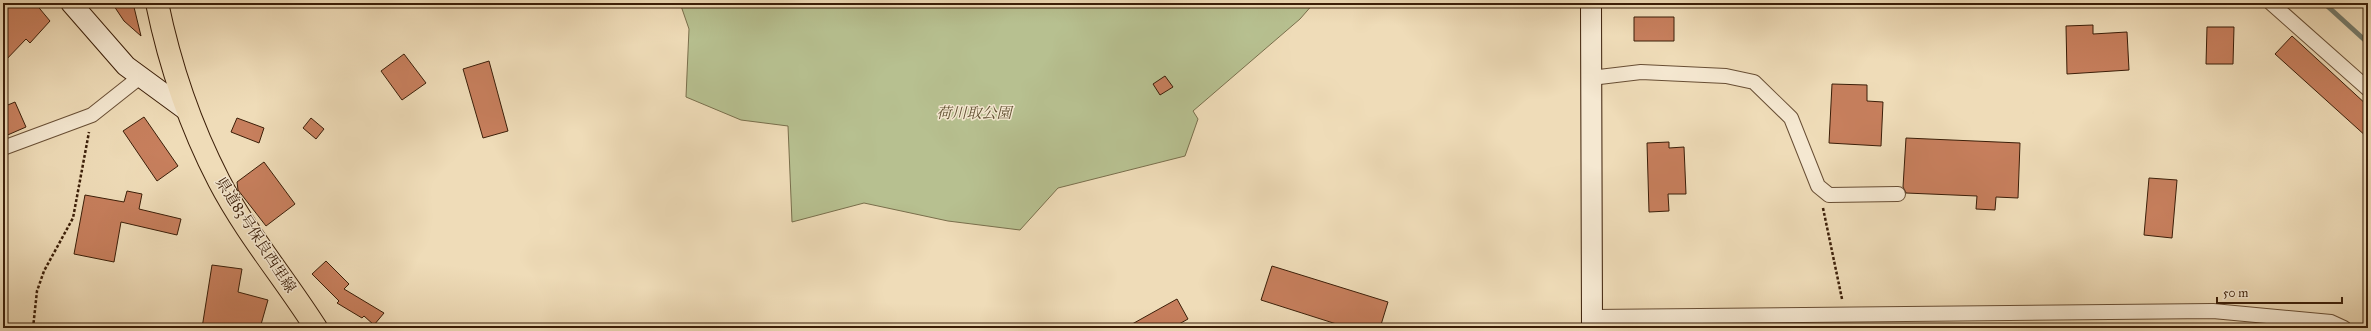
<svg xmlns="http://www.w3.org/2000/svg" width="2371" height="331" viewBox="0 0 2371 331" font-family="'IM FELL Great Primer','Noto Serif JP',serif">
	<rect width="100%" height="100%" fill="#efdcb8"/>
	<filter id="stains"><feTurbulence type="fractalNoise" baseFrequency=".005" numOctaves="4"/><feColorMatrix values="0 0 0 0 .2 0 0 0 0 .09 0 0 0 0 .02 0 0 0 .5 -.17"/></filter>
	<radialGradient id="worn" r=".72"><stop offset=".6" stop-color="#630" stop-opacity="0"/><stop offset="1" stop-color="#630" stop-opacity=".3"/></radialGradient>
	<!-- green -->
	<path fill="#b7c090" stroke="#796f4c" d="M 680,3 L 1314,3 L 1300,19 L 1193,111 L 1198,119 L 1185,156 L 1058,188 L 1020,230 L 948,221 L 864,203 L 792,222 L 788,126 L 741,120 L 686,97 L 689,29 Z"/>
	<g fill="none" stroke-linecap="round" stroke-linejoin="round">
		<!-- stream -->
		<path stroke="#747c6e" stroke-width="5" d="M 2324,3 L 2368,43"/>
	</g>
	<!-- building -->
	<path fill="#c77f5d" stroke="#3b1e08" d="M 10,3 L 35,3 L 50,21 L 30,43 L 26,39 L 3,63 L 3,9 Z
		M 112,3 L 133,3 L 141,36 L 124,21 Z
		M 1634,17 L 1674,17 L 1674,41 L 1634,41 Z
		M 2093,25 L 2093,34 L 2127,32 L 2129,70 L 2067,74 L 2066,26 Z
		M 2207,27 L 2234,27 L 2233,64 L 2206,64 Z
		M 2292,36 L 2368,106 L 2368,138 L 2275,54 Z
		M 404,54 L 426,83 L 402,100 L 381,71 Z
		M 489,61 L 508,131 L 483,138 L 463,69 Z
		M 1165,76 L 1173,87 L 1160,95 L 1153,84 Z
		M 1832,84 L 1867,85 L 1867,101 L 1883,102 L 1881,146 L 1829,143 Z
		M 15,102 L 26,127 L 3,137 L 3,107 Z
		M 144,117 L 178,166 L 157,181 L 123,131 Z
		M 237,118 L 264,128 L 259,143 L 231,132 Z
		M 311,118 L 324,129 L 316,139 L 303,128 Z
		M 1906,138 L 2020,143 L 2018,198 L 1996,197 L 1995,210 L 1976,209 L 1977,196 L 1906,193 L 1903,187 Z
		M 1669,142 L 1669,148 L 1684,147 L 1686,194 L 1668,194 L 1669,211 L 1649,212 L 1647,143 Z
		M 264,162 L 295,204 L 266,226 L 238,190 L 237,182 Z
		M 2149,178 L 2177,180 L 2172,238 L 2144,235 Z
		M 127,191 L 142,194 L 139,209 L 181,219 L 177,235 L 121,222 L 114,262 L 74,254 L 85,195 L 124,202 Z
		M 326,261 L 349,284 L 344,289 L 384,313 L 374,325 L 364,316 L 362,318 L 337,303 L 339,301 L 312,274 Z
		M 212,265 L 242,269 L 238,292 L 268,300 L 260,328 L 202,328 Z
		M 1272,266 L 1388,302 L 1380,328 L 1349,328 L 1261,300 Z
		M 1177,299 L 1188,319 L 1172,328 L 1125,328 Z"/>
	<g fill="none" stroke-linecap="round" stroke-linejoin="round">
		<!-- street casing -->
		<g stroke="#684e34" stroke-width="16">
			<path id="street" d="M 2271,3 L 2368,89
				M 1591,78 L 1641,72 L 1726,76 L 1754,82 L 1791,118 L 1818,186 L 1829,195 L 1898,194
				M 3,148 L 92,115 L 140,77
				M 1592,317 L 2213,311 L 2331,322 L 2344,328"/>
		</g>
		<!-- secondary casing -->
		<g stroke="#3b1e08" stroke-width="22">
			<path id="secondary" d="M 71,3 L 126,66 L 186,110
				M 1591,3 L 1592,328"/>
		</g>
		<!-- primary casing -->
		<g stroke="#3b1e08" stroke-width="24">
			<path id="primary" d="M 157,3 C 170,66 189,123 219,181 C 246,233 285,279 316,328"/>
		</g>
		<!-- path -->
		<path stroke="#3b1e08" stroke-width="2.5" stroke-dasharray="3 2" stroke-linecap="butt" d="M 1823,208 L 1842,299
			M 33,328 L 37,291 L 44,271 L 73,218 L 89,132"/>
		<!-- street -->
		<use href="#street" stroke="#f5e8d1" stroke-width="14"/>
		<!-- secondary -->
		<use href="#secondary" stroke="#f5e8d1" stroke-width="20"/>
		<!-- primary -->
		<use href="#primary" stroke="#efdcb8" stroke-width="22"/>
	</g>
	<g text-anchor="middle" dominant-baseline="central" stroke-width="3" stroke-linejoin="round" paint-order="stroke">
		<!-- park labels -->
		<g font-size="15" font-style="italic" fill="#604f31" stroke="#f5e8d1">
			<text x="974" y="113">荷川取公園</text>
		</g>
		<!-- street labels -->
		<g font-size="15" fill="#3b1e08" stroke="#f5e8d1">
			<text transform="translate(256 235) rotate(57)">県道83号保良西里線</text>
		</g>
	</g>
	<!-- margin -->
	<rect width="2371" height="331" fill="none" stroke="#efdcb8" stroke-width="16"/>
	<rect x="4" y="4" width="2363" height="323" fill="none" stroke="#3b1e08" stroke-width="2"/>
	<rect x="8" y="8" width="2355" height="315" fill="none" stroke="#3b1e08"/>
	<!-- scale -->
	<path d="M2217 297v6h125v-6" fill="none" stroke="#3b1e08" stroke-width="2"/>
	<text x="2223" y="297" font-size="12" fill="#3b1e08" stroke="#f5e8d1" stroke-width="3" paint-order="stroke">50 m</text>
	<rect width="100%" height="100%" filter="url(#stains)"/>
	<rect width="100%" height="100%" fill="url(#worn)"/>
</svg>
